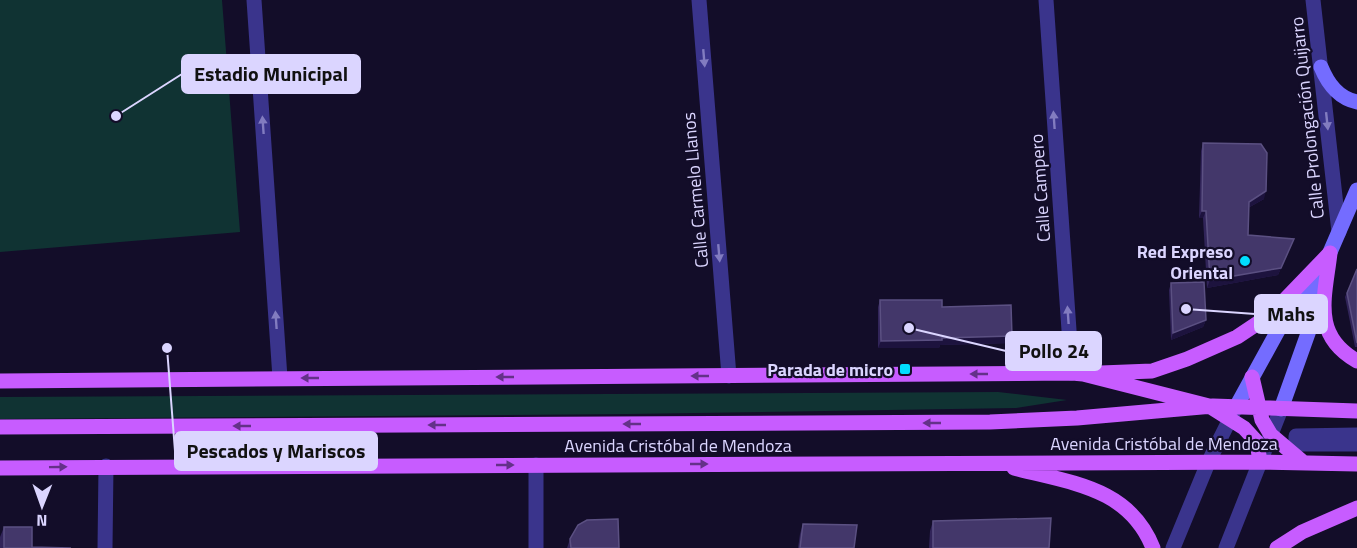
<svg xmlns="http://www.w3.org/2000/svg" width="1357" height="548" viewBox="0 0 1357 548" font-family="'Titillium Web',sans-serif">
	<rect width="100%" height="100%" fill="#130d29"/>
	<!-- green -->
	<path fill="#103333" d="M 0,0 L 222,0 L 240,232 L 0,252 Z
		M 998,392 L 1067,400 L 1016,408 L 628,414 L 0,419 L 0,397 Z"/>
	<g fill="none" stroke-linecap="round" stroke-linejoin="round">
		<!-- pedestrian -->
		<path stroke="#3a348c" stroke-width="15" d="M 1357,435 L 1296,436 L 1296,444 L 1357,444"/>
		<!-- minor -->
		<path stroke="#3a348c" stroke-width="15" d="M 254,0 L 280,378
			M 699,0 L 729,376
			M 1046,0 L 1072,373
			M 1313,0 L 1339,232
			M 536,465 L 536,548
			M 105,548 L 106,466"/>
		<!-- tertiary -->
		<path stroke="#3a348c" stroke-width="15" d="M 1173,548 L 1208,463 L 1236,407
			M 1226,548 L 1281,409"/>
		<!-- secondary -->
		<path stroke="#746cff" stroke-width="15" d="M 1321,67 C 1328,84 1338,98 1357,102
			M 1236,407 L 1280,327 L 1321,273 L 1357,190
			M 1281,409 L 1311,325 L 1320,279"/>
		<!-- primary -->
		<path stroke="#c75cff" stroke-width="15" d="M 1330,253 C 1325,297 1311,335 1357,361
			M 1101,373 L 1152,371 L 1187,359 L 1237,337 L 1258,323 L 1278,307 L 1330,253
			M 1252,377 L 1262,420 L 1271,435 L 1304,463
			M 0,381 L 1072,373 L 1083,374 L 1209,406 L 1244,428 L 1257,442 L 1260,462
			M 0,427 L 990,422 L 1077,418 L 1213,406 L 1357,411
			M 0,468 L 1260,462 L 1357,464
			M 1014,468 C 1070,483 1129,487 1153,548
			M 1277,548 L 1302,532 L 1357,508"/>
	</g>
	<!-- wall -->
	<path fill="#312459" d="M 1203,143 L 1264,199 L 1248,208 L 1248,235 L 1294,239 L 1278,275 L 1207,288 L 1203,218 L 1199,218 L 1201,151 Z
		M 1357,269 L 1357,347 L 1355,347 L 1345,297 Z
		M 1171,283 L 1206,320 L 1203,327 L 1171,340 L 1169,290 Z
		M 880,300 L 942,307 L 1010,343 L 940,345 L 939,348 L 878,348 L 878,307 Z
		M 933,521 L 1049,548 L 929,548 L 930,531 Z
		M 803,524 L 854,548 L 798,548 L 800,534 Z
		M 4,527 L 32,547 L 71,548 L 0,548 L 0,537 Z
		M 570,539 L 619,548 L 567,548 Z"/>
	<!-- shaded-wall -->
	<path fill="#1d133e" d="M 1266,191 L 1264,199 L 1246,209 L 1249,202 Z
		M 1202,211 L 1206,211 L 1203,218 L 1199,218 Z
		M 1294,239 L 1278,275 L 1207,288 L 1210,280 Z
		M 1206,320 L 1203,327 L 1171,340 L 1173,333 Z
		M 1012,336 L 1010,343 L 940,345 L 939,348 L 878,348 L 881,341 L 942,338 Z"/>
	<!-- building -->
	<path fill="#43376a" stroke="#5b5082" stroke-width="1.5" d="M 1203,143 L 1261,144 L 1267,153 L 1266,191 L 1249,202 L 1248,235 L 1294,239 L 1281,268 L 1210,280 L 1206,211 L 1202,211 Z
		M 1357,269 L 1357,343 L 1347,293 Z
		M 1204,282 L 1206,320 L 1173,333 L 1171,283 Z
		M 880,300 L 942,300 L 942,307 L 1011,305 L 1012,336 L 942,338 L 942,340 L 881,341 Z
		M 1051,518 L 1049,548 L 933,548 L 933,521 Z
		M 618,519 L 619,548 L 571,548 L 570,539 L 578,525 L 587,520 Z
		M 803,524 L 857,525 L 854,548 L 800,548 Z
		M 4,527 L 32,527 L 32,547 L 71,548 L 4,548 Z"/>
	<!-- one-way arrows -->
	<defs><path id="oneway-solid" d="M-6-.8H1V-3.2L6.5 0L1 3.2V.8H-6Z" transform="scale(1.5)"/></defs>
	<g fill="#827cc0">
		<use href="#oneway-solid" transform="translate(704 58) rotate(85)"/>
		<use href="#oneway-solid" transform="translate(1054 120) rotate(-94)"/>
		<use href="#oneway-solid" transform="translate(1327 121) rotate(84)"/>
		<use href="#oneway-solid" transform="translate(263 125) rotate(-94)"/>
		<use href="#oneway-solid" transform="translate(719 253) rotate(85)"/>
		<use href="#oneway-solid" transform="translate(1068 315) rotate(-94)"/>
		<use href="#oneway-solid" transform="translate(276 320) rotate(-94)"/>
	</g>
	<g fill="#643189">
		<use href="#oneway-solid" transform="translate(979 374) rotate(180)"/>
		<use href="#oneway-solid" transform="translate(700 376) rotate(180)"/>
		<use href="#oneway-solid" transform="translate(505 377) rotate(180)"/>
		<use href="#oneway-solid" transform="translate(310 378) rotate(180)"/>
		<use href="#oneway-solid" transform="translate(932 423) rotate(180)"/>
		<use href="#oneway-solid" transform="translate(632 424) rotate(180)"/>
		<use href="#oneway-solid" transform="translate(437 425) rotate(180)"/>
		<use href="#oneway-solid" transform="translate(242 426) rotate(180)"/>
		<use href="#oneway-solid" transform="translate(699 464)"/>
		<use href="#oneway-solid" transform="translate(505 465)"/>
		<use href="#oneway-solid" transform="translate(58 467) rotate(-1)"/>
	</g>
	<!-- markers -->
	<g fill="#01deff" stroke="#130d29" stroke-width="2">
		<circle cx="1245" cy="261" r="6"/>
		<rect x="899" y="363" width="12" height="12" rx="3"/>
	</g>
	<g text-anchor="middle" dominant-baseline="central" stroke-width="4.5" stroke-linejoin="round" paint-order="stroke">
		<!-- street labels -->
		<g font-size="18" fill="#dbd5ff" stroke="#130d29">
			<text transform="translate(1307 118) rotate(-96)">Calle Prolongación Quijarro</text>
			<text transform="translate(1040 188) rotate(-94)">Calle Campero</text>
			<text transform="translate(695 190) rotate(-95)">Calle Carmelo Llanos</text>
			<text x="1164" y="443">Avenida Cristóbal de Mendoza</text>
			<text x="678" y="445">Avenida Cristóbal de Mendoza</text>
		</g>
		<!-- poi labels -->
		<g font-size="18" font-weight="bold" fill="#dbd5ff" stroke="#130d29" text-anchor="end">
			<text x="1233" y="251">Red Expreso<tspan x="1233" dy="21">Oriental</tspan></text>
			<text x="893" y="369">Parada de micro</text>
		</g>
	</g>
	<!-- callouts -->
	<path fill="none" stroke="#dbd5ff" stroke-width="2" d="M116 116L182 74M1186 309L1255 314M909 328L1006 351M167 348L175 451"/>
	<g fill="#dbd5ff" stroke="#130d29" stroke-width="2">
		<circle cx="116" cy="116" r="6"/>
		<circle cx="1186" cy="309" r="6"/>
		<circle cx="909" cy="328" r="6"/>
		<circle cx="167" cy="348" r="6"/>
	</g>
	<g fill="#dbd5ff" stroke="#dbd5ff" stroke-width="2">
		<rect x="182" y="55" width="178" height="38" rx="6"/>
		<rect x="1255" y="295" width="72" height="38" rx="6"/>
		<rect x="1006" y="332" width="95" height="38" rx="6"/>
		<rect x="175" y="432" width="202" height="38" rx="6"/>
	</g>
	<g font-size="20" text-anchor="middle" font-weight="bold" fill="#111">
		<text x="271" y="81">Estadio Municipal</text>
		<text x="1291" y="321">Mahs</text>
		<text x="1054" y="358">Pollo 24</text>
		<text x="276" y="458">Pescados y Mariscos</text>
	</g>
	<!-- north arrow -->
	<g transform="translate(42 506) rotate(181)" stroke="#130d29" stroke-width="4.5" paint-order="stroke">
	<path d="M0-4.5L10 22L0 15L-10 22Z" fill="#dbd5ff"/>
	<text y="-9" font-size="16" font-weight="bold" text-anchor="middle" fill="#dbd5ff">N</text>
	</g>
</svg>
